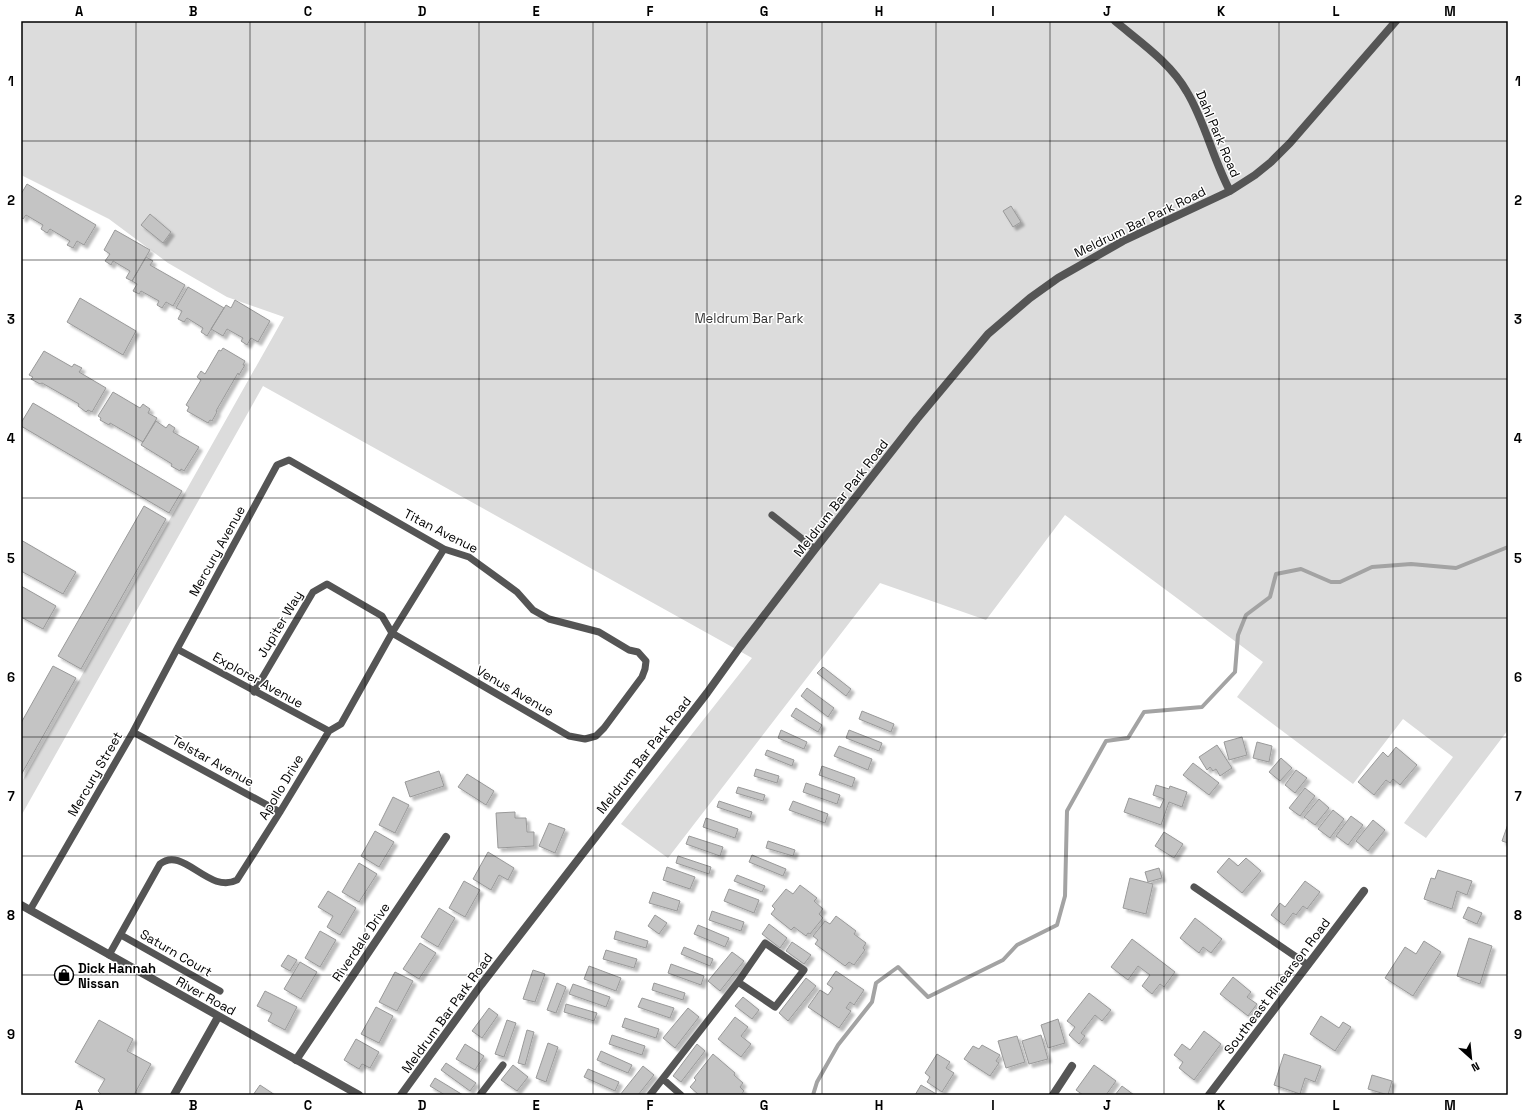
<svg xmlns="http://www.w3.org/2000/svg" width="1529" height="1116" viewBox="0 0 1529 1116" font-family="'Space Grotesk',sans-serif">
	<defs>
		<filter id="shadow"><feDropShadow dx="3.5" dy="3.5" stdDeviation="1" flood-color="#0004"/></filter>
	</defs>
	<rect width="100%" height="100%" fill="#fff"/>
	<!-- green -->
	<path fill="#dcdcdc" d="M 21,21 L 1508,21 L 1508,730 L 1426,838 L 1404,823 L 1453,757 L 1403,719 L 1353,784 L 1237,697 L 1263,662 L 1065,515 L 986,620 L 880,583 L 668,858 L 621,824 L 752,658 L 263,386 L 21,816 L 21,783 L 284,317 L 227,297 L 168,263 L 109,219 L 21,175 Z"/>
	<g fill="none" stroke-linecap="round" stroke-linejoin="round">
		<!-- stream -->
		<path stroke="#a3a3a3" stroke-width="4" d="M 813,1095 L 817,1082 L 838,1045 L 872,1002 L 876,983 L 898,967 L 928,997 L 1003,960 L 1017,945 L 1057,925 L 1065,896 L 1067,811 L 1106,741 L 1128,738 L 1144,712 L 1202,707 L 1235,672 L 1238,635 L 1246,615 L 1270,597 L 1276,574 L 1301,569 L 1331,582 L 1340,582 L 1372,567 L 1411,564 L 1456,568 L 1508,547"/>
	</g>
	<!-- building -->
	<path fill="#c4c4c4" stroke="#999" filter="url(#shadow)" d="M 27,184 L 96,225 L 84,245 L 77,241 L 73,248 L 67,245 L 70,241 L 50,229 L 47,233 L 41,229 L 43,225 L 26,215 L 23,219 L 21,217 L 21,194 Z
		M 1011,206 L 1021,222 L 1013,227 L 1003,211 Z
		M 150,214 L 171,232 L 163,243 L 141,225 Z
		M 115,230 L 150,250 L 132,281 L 126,278 L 130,271 L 113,261 L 111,265 L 105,261 L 110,254 L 104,250 Z
		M 146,257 L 153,261 L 150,265 L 185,285 L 173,306 L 166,302 L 162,308 L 157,305 L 159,301 L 141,291 L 139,294 L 133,291 L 137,284 L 132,281 Z
		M 188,287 L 224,308 L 207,336 L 201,332 L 203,328 L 187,318 L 184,322 L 178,319 L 182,311 L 176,308 Z
		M 80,298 L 136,331 L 123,355 L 67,322 Z
		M 235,300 L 270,321 L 258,342 L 251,338 L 247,345 L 241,341 L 243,338 L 227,329 L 223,336 L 211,329 L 226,305 L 231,308 Z
		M 223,348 L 245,361 L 243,365 L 245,365 L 239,375 L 238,373 L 216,411 L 217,412 L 212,421 L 210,420 L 208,423 L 187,411 L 189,407 L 186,405 L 201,380 L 197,377 L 201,371 L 205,374 L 219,350 L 221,351 Z
		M 44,351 L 72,367 L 74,364 L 82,368 L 79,372 L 106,388 L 92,412 L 88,410 L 86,412 L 78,406 L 79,404 L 42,383 L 40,384 L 31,379 L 33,377 L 29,375 Z
		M 113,392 L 140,408 L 143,404 L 150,409 L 148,413 L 157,418 L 143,442 L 110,423 L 109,425 L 100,420 L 101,418 L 98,416 Z
		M 33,403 L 182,491 L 169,513 L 21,426 L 21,423 Z
		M 156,421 L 166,428 L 169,424 L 175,428 L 173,432 L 199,447 L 184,471 L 181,469 L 180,471 L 171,466 L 172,464 L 141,445 Z
		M 144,506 L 166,519 L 81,669 L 58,656 Z
		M 21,540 L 76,572 L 63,594 L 21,571 Z
		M 21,586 L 56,606 L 43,629 L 21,617 Z
		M 53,666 L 76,678 L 21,775 L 21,723 Z
		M 823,667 L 851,689 L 846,696 L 817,673 Z
		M 807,688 L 834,708 L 828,717 L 801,696 Z
		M 796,708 L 822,725 L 818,732 L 791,716 Z
		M 862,711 L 894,724 L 891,732 L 859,719 Z
		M 781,730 L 807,742 L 804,749 L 778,738 Z
		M 849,730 L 882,743 L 879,751 L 846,738 Z
		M 1242,737 L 1247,755 L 1229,760 L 1224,742 Z
		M 1257,742 L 1272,746 L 1269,762 L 1253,758 Z
		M 1217,745 L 1232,768 L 1220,776 L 1216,769 L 1213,771 L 1210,767 L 1207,770 L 1199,757 Z
		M 839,746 L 872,759 L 868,770 L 834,756 Z
		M 1396,747 L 1417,765 L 1400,785 L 1393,779 L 1390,783 L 1386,780 L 1374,795 L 1358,782 L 1383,752 L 1388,757 Z
		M 767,750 L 794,760 L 792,766 L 765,755 Z
		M 1281,758 L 1292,768 L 1280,781 L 1269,772 Z
		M 1193,763 L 1219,783 L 1209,795 L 1183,775 Z
		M 822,766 L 855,778 L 852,787 L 819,775 Z
		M 756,769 L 779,776 L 777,783 L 754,776 Z
		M 1296,770 L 1307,778 L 1295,793 L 1285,785 Z
		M 439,771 L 444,786 L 410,797 L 405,782 Z
		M 467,774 L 494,791 L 486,805 L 458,787 Z
		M 806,783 L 840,795 L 837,804 L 803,792 Z
		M 1156,785 L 1169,789 L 1170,786 L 1187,792 L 1182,807 L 1169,802 L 1161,825 L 1124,812 L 1129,798 L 1160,808 L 1164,799 L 1153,795 Z
		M 738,787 L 765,795 L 763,801 L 736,793 Z
		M 1305,788 L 1315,796 L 1300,816 L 1289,808 Z
		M 393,797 L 409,805 L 395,833 L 379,825 Z
		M 1319,799 L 1329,808 L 1315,825 L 1304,817 Z
		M 719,801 L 752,812 L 750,818 L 717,807 Z
		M 793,801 L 828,814 L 825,823 L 789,810 Z
		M 1333,810 L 1344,819 L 1330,838 L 1318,829 Z
		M 515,812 L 515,818 L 526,818 L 527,832 L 534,832 L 534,846 L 498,848 L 496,813 Z
		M 1351,816 L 1363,825 L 1348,845 L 1336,836 Z
		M 706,818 L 738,829 L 735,838 L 703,827 Z
		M 1373,820 L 1385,830 L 1368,851 L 1356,841 Z
		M 549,823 L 565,829 L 555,853 L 539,846 Z
		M 1508,824 L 1508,843 L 1502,841 Z
		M 375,831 L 394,842 L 379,867 L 361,856 Z
		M 1164,832 L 1183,844 L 1174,858 L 1155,846 Z
		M 689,836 L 723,847 L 720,856 L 686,844 Z
		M 768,841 L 795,850 L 793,856 L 766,848 Z
		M 488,852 L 514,868 L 508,880 L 499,875 L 491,890 L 473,879 Z
		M 752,855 L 786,869 L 783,876 L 749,862 Z
		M 678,856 L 711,867 L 709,874 L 676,863 Z
		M 1229,858 L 1238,866 L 1246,858 L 1261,871 L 1242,893 L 1217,872 Z
		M 359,863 L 377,874 L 359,902 L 342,892 Z
		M 667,867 L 695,877 L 690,889 L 663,880 Z
		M 1159,868 L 1162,878 L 1148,882 L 1145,872 Z
		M 1438,870 L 1472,881 L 1467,895 L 1457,891 L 1452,909 L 1424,899 L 1431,878 L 1435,879 Z
		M 737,875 L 765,886 L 762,892 L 734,881 Z
		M 1130,878 L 1153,884 L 1146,914 L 1123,908 Z
		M 464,881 L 480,890 L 465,917 L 449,908 Z
		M 1305,881 L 1320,892 L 1307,909 L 1303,906 L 1296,915 L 1293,913 L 1284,925 L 1271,915 L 1280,903 L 1285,907 Z
		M 800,885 L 817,898 L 814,901 L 823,909 L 819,914 L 823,918 L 810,934 L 808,933 L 806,936 L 794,927 L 791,930 L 771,914 L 775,909 L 772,906 L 786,889 L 793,894 Z
		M 729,889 L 759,900 L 754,913 L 724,901 Z
		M 328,891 L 356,908 L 340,935 L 327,927 L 333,916 L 318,907 Z
		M 653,892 L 680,901 L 677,911 L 649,903 Z
		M 1468,907 L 1482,913 L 1477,924 L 1463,918 Z
		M 439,908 L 455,918 L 438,947 L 421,937 Z
		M 712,911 L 744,922 L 741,931 L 709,920 Z
		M 655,915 L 667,923 L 659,934 L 648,926 Z
		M 836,916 L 856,931 L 854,934 L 866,943 L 863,948 L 865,950 L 854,965 L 849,962 L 845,966 L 815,944 L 818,940 L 813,936 L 825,921 L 830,924 Z
		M 1195,918 L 1222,939 L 1211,953 L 1203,947 L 1199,953 L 1180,938 Z
		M 769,924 L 787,938 L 780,948 L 762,934 Z
		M 698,925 L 729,938 L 725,947 L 694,934 Z
		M 320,931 L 336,940 L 320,967 L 305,958 Z
		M 616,931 L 648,941 L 646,948 L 614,939 Z
		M 1469,938 L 1492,946 L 1480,984 L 1457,976 Z
		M 1132,939 L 1175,972 L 1164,987 L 1160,984 L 1152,994 L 1142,986 L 1150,975 L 1138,966 L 1128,980 L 1111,967 Z
		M 1424,941 L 1441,952 L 1413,996 L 1385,978 L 1405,947 L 1416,954 Z
		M 792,942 L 811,955 L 804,964 L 786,951 Z
		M 420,943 L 436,953 L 419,979 L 403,969 Z
		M 684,947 L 713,959 L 710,966 L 681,954 Z
		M 606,950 L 637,959 L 634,968 L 603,959 Z
		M 732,952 L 744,961 L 720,991 L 708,981 Z
		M 288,955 L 297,960 L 290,971 L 281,966 Z
		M 300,962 L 317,972 L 301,999 L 284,989 Z
		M 671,964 L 704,976 L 701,985 L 668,973 Z
		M 589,966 L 621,978 L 616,991 L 584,979 Z
		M 533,970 L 545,974 L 535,1002 L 523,999 Z
		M 836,971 L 864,990 L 854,1005 L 850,1002 L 846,1008 L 851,1011 L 839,1028 L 808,1007 L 820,990 L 828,995 L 833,988 L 827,984 Z
		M 395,972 L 413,981 L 397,1011 L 379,1002 Z
		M 1233,977 L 1251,992 L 1247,997 L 1257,1004 L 1248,1016 L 1220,994 Z
		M 806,978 L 816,986 L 788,1021 L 779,1013 Z
		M 557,983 L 566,987 L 556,1013 L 547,1010 Z
		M 654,983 L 685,993 L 683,1000 L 652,990 Z
		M 573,984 L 610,997 L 606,1007 L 569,994 Z
		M 265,991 L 297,1007 L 285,1030 L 268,1021 L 272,1013 L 257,1006 Z
		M 1089,993 L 1111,1010 L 1102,1021 L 1095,1015 L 1081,1033 L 1085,1036 L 1079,1044 L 1069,1035 L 1075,1027 L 1067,1021 Z
		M 743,997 L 759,1010 L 752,1019 L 735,1006 Z
		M 642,998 L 674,1008 L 670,1018 L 638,1007 Z
		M 566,1004 L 597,1013 L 594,1021 L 564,1012 Z
		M 376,1007 L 393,1016 L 379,1043 L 361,1034 Z
		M 489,1008 L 498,1015 L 482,1038 L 472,1031 Z
		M 688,1008 L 699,1017 L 675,1048 L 663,1038 Z
		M 1321,1016 L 1339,1028 L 1343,1022 L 1351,1027 L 1335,1051 L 1310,1034 Z
		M 735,1017 L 748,1027 L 741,1036 L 751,1044 L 741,1057 L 718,1039 Z
		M 625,1018 L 659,1029 L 656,1038 L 622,1027 Z
		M 1058,1019 L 1065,1043 L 1048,1048 L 1041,1025 Z
		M 99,1020 L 133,1039 L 127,1051 L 151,1064 L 134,1095 L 102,1095 L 98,1091 L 105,1079 L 75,1062 Z
		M 507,1020 L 516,1023 L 504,1057 L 495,1054 Z
		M 527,1030 L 534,1032 L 525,1065 L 518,1063 Z
		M 1204,1031 L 1221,1044 L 1194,1080 L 1179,1068 L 1183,1062 L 1174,1055 L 1182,1044 L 1190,1050 Z
		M 612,1035 L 645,1046 L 642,1055 L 609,1044 Z
		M 1041,1035 L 1048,1059 L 1029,1064 L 1022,1041 Z
		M 1017,1036 L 1025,1062 L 1006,1068 L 998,1041 Z
		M 356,1039 L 379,1052 L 370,1068 L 362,1064 L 359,1069 L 344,1060 Z
		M 548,1043 L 558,1047 L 546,1082 L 536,1078 Z
		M 465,1044 L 484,1056 L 475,1070 L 456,1059 Z
		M 697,1044 L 705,1051 L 681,1082 L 673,1076 Z
		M 982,1045 L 1000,1055 L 996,1061 L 999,1063 L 990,1076 L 964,1059 L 973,1046 L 979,1049 Z
		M 601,1051 L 632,1065 L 628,1073 L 597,1060 Z
		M 713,1054 L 735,1073 L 734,1075 L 743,1083 L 740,1087 L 744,1091 L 741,1095 L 699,1095 L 690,1087 L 696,1080 L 694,1078 Z
		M 937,1054 L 950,1062 L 946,1068 L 954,1073 L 942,1092 L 927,1082 L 930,1077 L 925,1073 Z
		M 1284,1054 L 1321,1066 L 1315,1082 L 1305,1078 L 1300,1094 L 1274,1085 Z
		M 446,1063 L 476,1083 L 470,1091 L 441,1070 Z
		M 513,1065 L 528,1077 L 517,1091 L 501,1080 Z
		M 1094,1065 L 1116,1081 L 1106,1095 L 1083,1095 L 1076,1090 Z
		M 643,1066 L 654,1075 L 638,1095 L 620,1095 Z
		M 588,1069 L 619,1082 L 615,1091 L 584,1077 Z
		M 1372,1075 L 1392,1081 L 1388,1095 L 1368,1089 Z
		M 435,1078 L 463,1095 L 445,1095 L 430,1086 Z
		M 260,1085 L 275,1095 L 253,1095 Z
		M 921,1085 L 938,1095 L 915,1095 Z
		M 1122,1086 L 1134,1095 L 1115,1095 Z"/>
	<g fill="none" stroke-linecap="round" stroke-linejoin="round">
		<!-- service -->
		<path stroke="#555" stroke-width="7" d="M 772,515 L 815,549
			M 177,649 L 329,731
			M 133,732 L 280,812
			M 1194,887 L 1308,965
			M 30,910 L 133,732 L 177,649 L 277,465 L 289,460 L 444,549 L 469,557 L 517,592 L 533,610 L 549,619 L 599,632 L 629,650 L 638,652 L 646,661 L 645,669 L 642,677 L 604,728 L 596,736 L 585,739 L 569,736 L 392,633 L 382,616 L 327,584 L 313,592 L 254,692
			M 121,935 L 220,991
			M 109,955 L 160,864 C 183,845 209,895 237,880 L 280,812 L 329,731 L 341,724 L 392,633 L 444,549
			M 663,1079 L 681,1095
			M 480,1095 L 503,1065
			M 650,1095 L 738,982 L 765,943 L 804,970 L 775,1007 L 738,982"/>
		<!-- minor -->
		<path stroke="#555" stroke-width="8" d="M 296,1060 L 446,837
			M 1053,1095 L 1072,1066
			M 1209,1095 L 1364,891"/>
		<!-- tertiary -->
		<path stroke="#555" stroke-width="8" d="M 1115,21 C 1140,42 1171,63 1187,92 C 1205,122 1213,159 1230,191
			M 21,905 L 359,1095
			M 174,1095 L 218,1017
			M 401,1095 L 481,985 L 707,693 L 740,647 L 815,549 L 917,419 L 988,334 L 1030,298 L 1058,278 L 1123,241 L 1230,191 L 1255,175 L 1271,162 L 1290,143 L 1396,21"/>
	</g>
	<!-- grid -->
	<path fill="none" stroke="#000" stroke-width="1" stroke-opacity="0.55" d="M 136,21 L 136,1095M 250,21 L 250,1095M 365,21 L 365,1095M 479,21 L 479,1095M 593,21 L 593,1095M 707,21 L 707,1095M 822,21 L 822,1095M 936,21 L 936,1095M 1050,21 L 1050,1095M 1164,21 L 1164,1095M 1279,21 L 1279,1095M 1393,21 L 1393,1095M 21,141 L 1508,141M 21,260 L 1508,260M 21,379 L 1508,379M 21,498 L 1508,498M 21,618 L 1508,618M 21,737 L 1508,737M 21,856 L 1508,856M 21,975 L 1508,975"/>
	<!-- icons -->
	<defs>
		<g id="shop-ring" transform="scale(1)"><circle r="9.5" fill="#fff" stroke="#000" stroke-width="1.5"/><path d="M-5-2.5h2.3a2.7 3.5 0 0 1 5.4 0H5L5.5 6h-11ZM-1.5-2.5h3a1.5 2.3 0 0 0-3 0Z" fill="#000"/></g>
	</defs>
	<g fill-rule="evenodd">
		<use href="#shop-ring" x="64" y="975"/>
	</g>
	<g text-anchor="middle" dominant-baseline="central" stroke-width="3" stroke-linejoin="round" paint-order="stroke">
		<!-- street labels -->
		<g font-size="13" fill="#000" stroke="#fff">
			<text transform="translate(1218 134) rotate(67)">Dahl Park Road</text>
			<text transform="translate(1140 222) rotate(-26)">Meldrum Bar Park Road</text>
			<text transform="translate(841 498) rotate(-52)">Meldrum Bar Park Road</text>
			<text transform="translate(441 531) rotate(27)">Titan Avenue</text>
			<text transform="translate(217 551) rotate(-61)">Mercury Avenue</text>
			<text transform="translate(280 624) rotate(-59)">Jupiter Way</text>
			<text transform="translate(258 680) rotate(29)">Explorer Avenue</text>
			<text transform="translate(515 691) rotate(30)">Venus Avenue</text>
			<text transform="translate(644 755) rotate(-52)">Meldrum Bar Park Road</text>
			<text transform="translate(213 761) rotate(29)">Telstar Avenue</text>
			<text transform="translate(95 774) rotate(-60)">Mercury Street</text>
			<text transform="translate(281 787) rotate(-59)">Apollo Drive</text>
			<text transform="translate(361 942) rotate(-56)">Riverdale Drive</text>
			<text transform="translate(176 953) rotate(30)">Saturn Court</text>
			<text transform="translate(1277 986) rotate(-53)">Southeast Rinearson Road</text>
			<text transform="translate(206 996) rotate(29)">River Road</text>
			<text transform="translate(447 1013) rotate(-54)">Meldrum Bar Park Road</text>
		</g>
		<!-- park labels -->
		<g font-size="13" fill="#333" stroke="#fff">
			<text x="749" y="318">Meldrum Bar Park</text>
		</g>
		<!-- poi labels -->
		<g font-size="13" font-weight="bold" fill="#000" stroke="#fff" text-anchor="start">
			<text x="78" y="968">Dick Hannah<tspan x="78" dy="15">Nissan</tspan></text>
		</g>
	</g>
	<!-- border -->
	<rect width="1529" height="1116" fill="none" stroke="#ffffff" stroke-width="44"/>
	<!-- north arrow -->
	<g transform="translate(1471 1058) rotate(153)" stroke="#ffffff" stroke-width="3" paint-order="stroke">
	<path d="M0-3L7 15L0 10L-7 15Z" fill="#000000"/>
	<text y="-6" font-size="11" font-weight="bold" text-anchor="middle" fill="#000000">N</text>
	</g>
	<rect x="22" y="22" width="1485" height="1072" fill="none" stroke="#000" stroke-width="1.5"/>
	<g font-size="13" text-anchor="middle" font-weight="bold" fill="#000">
		<text x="79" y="16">A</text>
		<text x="193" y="16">B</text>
		<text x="308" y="16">C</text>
		<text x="422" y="16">D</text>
		<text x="536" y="16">E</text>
		<text x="650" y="16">F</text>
		<text x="764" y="16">G</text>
		<text x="879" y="16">H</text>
		<text x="993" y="16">I</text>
		<text x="1107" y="16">J</text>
		<text x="1221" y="16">K</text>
		<text x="1336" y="16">L</text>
		<text x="1450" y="16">M</text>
		<text x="11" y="86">1</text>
		<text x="1518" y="86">1</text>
		<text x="11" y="205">2</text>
		<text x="1518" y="205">2</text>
		<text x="11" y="324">3</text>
		<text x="1518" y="324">3</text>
		<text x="11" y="443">4</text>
		<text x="1518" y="443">4</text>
		<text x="11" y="563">5</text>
		<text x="1518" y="563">5</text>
		<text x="11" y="682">6</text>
		<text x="1518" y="682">6</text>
		<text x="11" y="801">7</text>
		<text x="1518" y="801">7</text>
		<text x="11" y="920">8</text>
		<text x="1518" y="920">8</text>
		<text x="11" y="1039">9</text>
		<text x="1518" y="1039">9</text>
		<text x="79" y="1110">A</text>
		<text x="193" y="1110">B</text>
		<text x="308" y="1110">C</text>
		<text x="422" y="1110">D</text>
		<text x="536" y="1110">E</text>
		<text x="650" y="1110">F</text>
		<text x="764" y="1110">G</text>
		<text x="879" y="1110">H</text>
		<text x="993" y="1110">I</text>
		<text x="1107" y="1110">J</text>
		<text x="1221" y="1110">K</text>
		<text x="1336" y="1110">L</text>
		<text x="1450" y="1110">M</text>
	</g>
</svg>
